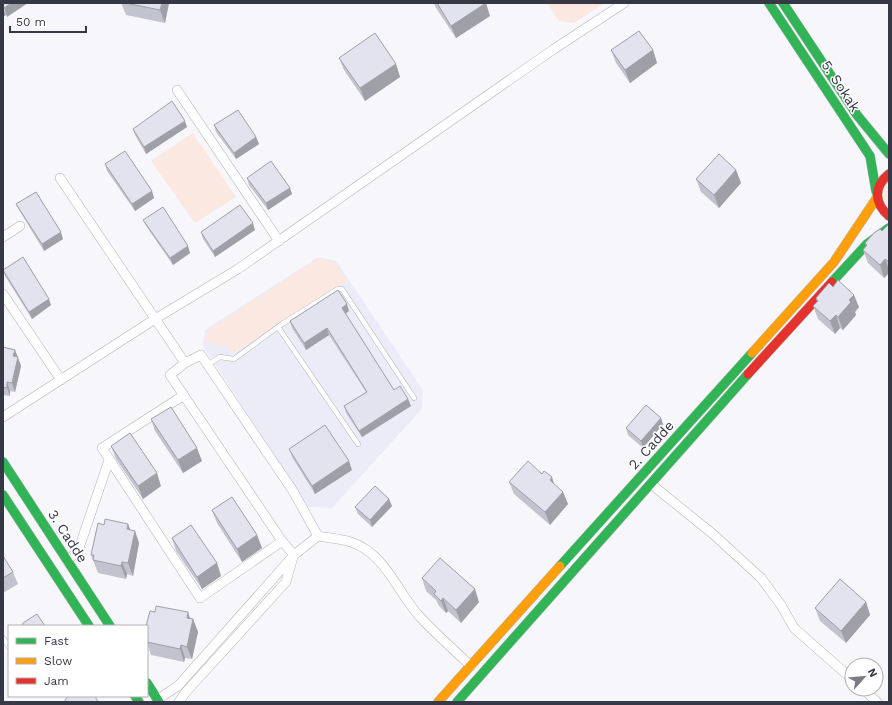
<svg xmlns="http://www.w3.org/2000/svg" width="892" height="705" viewBox="0 0 892 705" font-family="'Work Sans',sans-serif">
	<rect width="100%" height="100%" fill="#f7f7fb"/>
	<!-- built -->
	<path fill="#ebecf7" d="M 318,257 L 336,261 L 423,390 L 422,409 L 332,508 L 308,507 L 203,346 L 205,330 Z"/>
	<!-- green -->
	<path fill="#fae8e1" d="M 547,3 L 605,3 L 574,23 L 559,21 Z
		M 193,133 L 236,197 L 195,223 L 151,161 Z
		M 889,180 L 889,208 L 881,197 L 883,186 Z
		M 319,258 L 334,262 L 347,281 L 236,352 L 232,352 L 225,343 L 218,348 L 212,340 L 205,345 L 208,330 Z"/>
	<g fill="none" stroke-linecap="round" stroke-linejoin="round">
		<!-- lane casing -->
		<g stroke="#b2b2ba" stroke-width="5.5">
			<path id="lane" d="M 278,327 L 358,444
				M 209,364 L 220,357 L 234,359 L 282,324 L 338,289 L 342,289 L 414,398
				M 3,638 L 9,647"/>
		</g>
		<!-- street casing -->
		<g stroke="#b2b2ba" stroke-width="10">
			<path id="street" d="M 177,90 L 279,241
				M 60,178 L 185,363
				M 3,237 L 20,226
				M 3,294 L 61,380
				M 201,355 L 293,491 L 318,536 L 294,555 L 282,541 L 170,375 L 185,363 Z
				M 184,395 L 102,448 L 200,598 L 278,544
				M 3,417 L 155,319 L 238,269 L 554,49 L 624,3
				M 651,484 L 713,534 L 761,578 L 781,605 L 794,628 L 852,679
				M 318,536 C 329,538 341,539 351,542 C 386,554 397,592 420,617 C 436,634 454,650 471,666
				M 67,561 L 78,551 L 109,460
				M 863,689 L 877,702
				M 158,699 L 178,686 L 294,555
				M 179,702 L 185,693 L 286,582 L 293,557"/>
		</g>
		<!-- fast casing -->
		<g stroke="#b2b2ba" stroke-width="10">
			<path id="fast" d="M 769,3 L 870,156 L 876,191
				M 783,3 L 857,115 L 889,154
				M 832,282 L 867,244 L 889,228
				M 3,462 L 110,626
				M 3,495 L 89,626
				M 560,566 L 752,353
				M 147,683 L 159,702
				M 135,696 L 139,702
				M 457,702 L 748,374"/>
		</g>
		<!-- slow casing -->
		<g stroke="#b2b2ba" stroke-width="10">
			<path id="slow" d="M 752,353 L 834,262 L 876,199
				M 438,702 L 560,566"/>
		</g>
		<!-- jam casing -->
		<g stroke="#b2b2ba" stroke-width="10">
			<path id="jam" d="M 889,174 C 873,187 874,203 889,216
				M 748,374 L 832,282"/>
		</g>
		<!-- lane -->
		<use href="#lane" stroke="#fefefe" stroke-width="4.5"/>
		<!-- street -->
		<use href="#street" stroke="#fefefe" stroke-width="9"/>
		<!-- fast -->
		<use href="#fast" stroke="#30b455" stroke-width="9"/>
		<!-- slow -->
		<use href="#slow" stroke="#ff9f0a" stroke-width="9"/>
		<!-- jam -->
		<use href="#jam" stroke="#e5322d" stroke-width="9"/>
	</g>
	<!-- wall -->
	<path fill="#c2c3ce" d="M 121,3 L 169,3 L 165,23 L 126,15 Z
		M 434,3 L 485,3 L 490,16 L 456,38 L 436,8 Z
		M 611,50 L 653,50 L 657,63 L 630,83 L 616,63 Z
		M 339,58 L 396,64 L 400,77 L 365,101 L 344,70 Z
		M 214,125 L 256,137 L 259,144 L 236,159 L 216,132 Z
		M 187,127 L 146,154 L 135,135 L 133,129 Z
		M 105,164 L 154,198 L 135,211 L 107,171 Z
		M 736,170 L 741,183 L 719,208 L 701,192 L 696,179 Z
		M 247,178 L 290,188 L 292,194 L 268,210 L 249,185 Z
		M 16,204 L 63,239 L 44,251 L 19,210 Z
		M 143,220 L 190,253 L 173,265 L 146,226 Z
		M 889,226 L 889,273 L 884,278 L 868,263 L 863,250 L 866,246 L 865,243 Z
		M 255,230 L 215,257 L 203,239 L 201,232 Z
		M 3,271 L 51,305 L 32,319 L 5,276 Z
		M 816,298 L 859,307 L 855,312 L 856,315 L 843,330 L 840,328 L 835,334 L 818,319 L 813,306 L 817,302 Z
		M 349,311 L 346,314 L 394,390 L 408,399 L 411,406 L 362,437 L 346,413 L 344,406 L 366,392 L 329,335 L 306,350 L 292,328 L 290,321 Z
		M 3,347 L 15,350 L 21,366 L 15,392 L 10,391 L 10,396 L 3,395 Z
		M 151,419 L 202,461 L 183,473 L 155,431 Z
		M 663,424 L 643,448 L 628,435 L 626,428 Z
		M 111,446 L 161,486 L 143,499 L 116,459 Z
		M 289,449 L 352,470 L 315,494 L 292,457 Z
		M 542,474 L 563,492 L 568,504 L 550,525 L 514,494 L 509,482 Z
		M 389,499 L 392,506 L 372,527 L 358,514 L 355,507 Z
		M 212,510 L 257,535 L 262,548 L 242,562 L 217,523 Z
		M 128,524 L 130,530 L 135,531 L 139,543 L 133,576 L 127,574 L 126,579 L 98,573 L 91,555 L 104,525 Z
		M 172,538 L 217,563 L 221,576 L 202,589 L 176,551 Z
		M 3,556 L 13,572 L 18,584 L 3,593 Z
		M 422,578 L 479,602 L 461,623 L 448,611 L 446,613 L 439,606 L 436,600 L 426,591 Z
		M 866,602 L 870,615 L 846,643 L 820,621 L 815,608 Z
		M 190,618 L 193,619 L 198,632 L 192,659 L 185,658 L 184,662 L 151,655 L 147,643 L 147,626 Z"/>
	<!-- shaded-wall -->
	<path fill="#9e9fa7" d="M 11,3 L 28,3 L 7,17 L 4,8 Z
		M 162,3 L 169,3 L 165,23 L 160,10 Z
		M 486,3 L 490,16 L 456,38 L 451,26 Z
		M 3,7 L 6,15 L 3,17 Z
		M 653,50 L 657,63 L 630,83 L 625,70 Z
		M 396,64 L 400,77 L 365,101 L 360,88 Z
		M 185,121 L 187,127 L 146,154 L 144,147 Z
		M 256,137 L 259,144 L 236,159 L 234,153 Z
		M 736,170 L 741,183 L 719,208 L 714,195 Z
		M 290,188 L 292,194 L 268,210 L 266,203 Z
		M 152,191 L 154,198 L 135,211 L 132,204 Z
		M 253,223 L 255,230 L 215,257 L 213,251 Z
		M 61,232 L 63,239 L 44,251 L 42,244 Z
		M 188,246 L 190,253 L 173,265 L 170,258 Z
		M 885,259 L 889,269 L 889,273 L 884,278 L 880,265 Z
		M 854,295 L 859,307 L 855,312 L 856,315 L 843,330 L 838,317 L 849,300 Z
		M 49,299 L 51,305 L 32,319 L 29,312 Z
		M 347,304 L 349,311 L 344,314 L 342,308 Z
		M 836,315 L 840,328 L 835,334 L 830,321 Z
		M 327,328 L 329,335 L 306,350 L 304,343 Z
		M 15,350 L 21,366 L 15,392 L 12,383 L 13,356 Z
		M 7,382 L 10,391 L 10,396 L 7,388 Z
		M 408,399 L 411,406 L 362,437 L 359,431 Z
		M 661,418 L 663,424 L 643,448 L 641,441 Z
		M 197,448 L 202,461 L 183,473 L 178,460 Z
		M 349,461 L 352,470 L 315,494 L 312,486 Z
		M 157,473 L 161,486 L 143,499 L 138,486 Z
		M 552,477 L 556,490 L 550,480 Z
		M 563,492 L 568,504 L 550,525 L 545,512 Z
		M 389,499 L 392,506 L 372,527 L 370,520 Z
		M 128,524 L 133,537 L 127,529 Z
		M 135,531 L 139,543 L 133,576 L 128,563 Z
		M 257,535 L 262,548 L 242,562 L 237,549 Z
		M 122,562 L 127,574 L 126,579 L 121,566 Z
		M 217,563 L 221,576 L 202,589 L 197,577 Z
		M 475,589 L 479,602 L 461,623 L 456,610 Z
		M 443,598 L 448,611 L 446,613 L 441,601 Z
		M 866,602 L 870,615 L 846,643 L 841,631 Z
		M 188,612 L 192,624 L 193,619 L 198,632 L 192,659 L 187,647 L 187,618 Z
		M 181,645 L 185,658 L 184,662 L 180,649 Z"/>
	<!-- building -->
	<path fill="#e2e3ef" stroke="#9e9fa7" d="M 3,3 L 11,3 L 4,8 L 3,7 Z
		M 126,3 L 162,3 L 160,10 Z
		M 437,3 L 486,3 L 451,26 Z
		M 639,31 L 653,50 L 625,70 L 611,50 Z
		M 375,33 L 396,64 L 360,88 L 339,58 Z
		M 172,101 L 185,121 L 144,147 L 133,129 Z
		M 238,110 L 256,137 L 234,153 L 214,125 Z
		M 125,151 L 152,191 L 132,204 L 105,164 Z
		M 719,154 L 736,170 L 714,195 L 696,179 Z
		M 271,161 L 290,188 L 266,203 L 247,178 Z
		M 36,192 L 61,232 L 42,244 L 16,204 Z
		M 240,205 L 253,223 L 213,251 L 201,232 Z
		M 163,207 L 188,246 L 170,258 L 143,220 Z
		M 888,225 L 889,226 L 889,260 L 888,261 L 885,259 L 880,265 L 863,250 L 867,245 L 865,243 L 874,233 L 880,229 L 882,231 Z
		M 23,257 L 49,299 L 29,312 L 3,270 Z
		M 838,280 L 854,295 L 849,300 L 851,302 L 838,317 L 836,315 L 830,321 L 813,306 L 818,301 L 816,298 L 829,283 L 833,287 Z
		M 338,290 L 347,304 L 342,308 L 394,390 L 400,386 L 408,399 L 359,431 L 344,406 L 367,392 L 327,328 L 304,343 L 290,321 Z
		M 3,347 L 15,350 L 13,356 L 18,357 L 12,383 L 7,382 L 7,388 L 3,387 Z
		M 646,405 L 661,418 L 641,441 L 626,428 Z
		M 171,407 L 197,448 L 178,460 L 151,419 Z
		M 325,425 L 349,461 L 312,486 L 289,449 Z
		M 130,433 L 157,473 L 138,486 L 111,446 Z
		M 528,461 L 542,474 L 544,471 L 552,477 L 550,480 L 563,492 L 545,512 L 509,482 Z
		M 375,486 L 389,499 L 370,520 L 355,507 Z
		M 232,497 L 257,535 L 237,549 L 212,510 Z
		M 105,519 L 128,524 L 127,529 L 135,531 L 128,563 L 122,562 L 121,566 L 93,560 L 94,555 L 91,555 L 98,523 L 104,525 Z
		M 191,525 L 217,563 L 197,577 L 172,538 Z
		M 3,556 L 13,572 L 3,578 Z
		M 440,558 L 475,589 L 456,610 L 443,598 L 441,601 L 434,594 L 436,591 L 422,578 Z
		M 840,579 L 866,602 L 841,631 L 815,608 Z
		M 156,606 L 188,612 L 187,618 L 193,619 L 187,647 L 181,645 L 180,649 L 147,642 L 148,636 L 147,636 L 147,626 L 146,626 L 150,611 L 155,612 Z
		M 37,614 L 45,626 L 22,626 L 23,623 Z
		M 68,696 L 95,696 L 98,702 L 64,702 Z"/>
	<g text-anchor="middle" dominant-baseline="central" stroke-width="3" stroke-linejoin="round" paint-order="stroke">
		<!-- street labels -->
		<g font-size="14" fill="#373845" stroke="#fff">
			<text transform="translate(841 86) rotate(57)">5. Sokak</text>
			<text transform="translate(651 445) rotate(-48)">2. Cadde</text>
			<text transform="translate(68 536) rotate(57)">3. Cadde</text>
		</g>
	</g>
	<!-- border -->
	<rect width="892" height="705" fill="none" stroke="#373845" stroke-width="8"/>
	<!-- legend -->
	<rect x="8" y="625" width="140" height="72" fill="#ffffff" stroke="#afafb5"/>
	<rect x="16" y="638" width="20" height="6" fill="#30b455" stroke="#afafb5"/>
	<text x="44" y="645" font-size="12" fill="#373845">Fast</text>
	<rect x="16" y="658" width="20" height="6" fill="#ff9f0a" stroke="#afafb5"/>
	<text x="44" y="665" font-size="12" fill="#373845">Slow</text>
	<rect x="16" y="678" width="20" height="6" fill="#e5322d" stroke="#afafb5"/>
	<text x="44" y="685" font-size="12" fill="#373845">Jam</text>
	<!-- north arrow -->
	<g transform="translate(864 677) rotate(63)"><circle r="19" fill="#ffffff" stroke="#afafb5"/>
	<path d="M0-3L7 15L0 10L-7 15Z" fill="#7a7b85"/>
	<text y="-6" font-size="11" font-weight="bold" text-anchor="middle" fill="#373845">N</text>
	</g>
	<!-- scale -->
	<path d="M10 26v6h76v-6" fill="none" stroke="#373845" stroke-width="2"/>
	<text x="16" y="26" font-size="12" fill="#373845" stroke="#ffffff" stroke-width="3" paint-order="stroke">50 m</text>
</svg>
